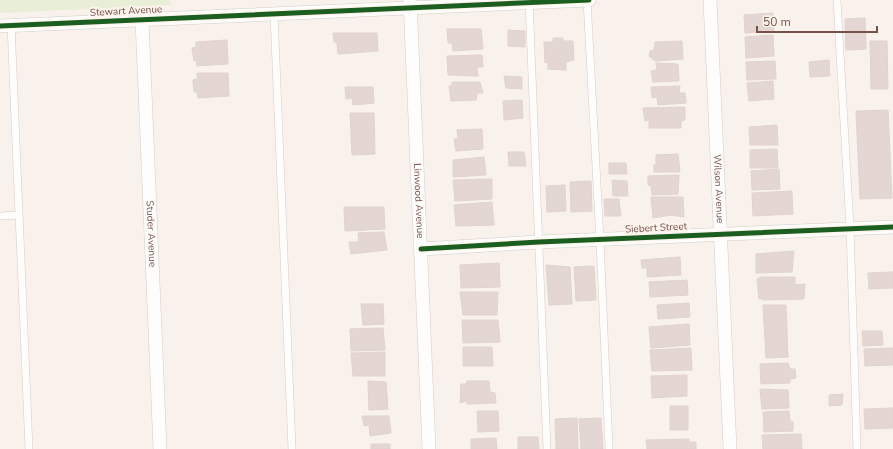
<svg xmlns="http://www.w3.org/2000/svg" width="893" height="449" viewBox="0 0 893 449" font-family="'Nunito Sans',sans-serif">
	<rect width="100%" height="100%" fill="#f8f1ec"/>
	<!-- green -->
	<path fill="#e9eed7" d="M 0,0 L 170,0 L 171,5 L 0,13 Z"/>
	<!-- building -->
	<path fill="#e4d7d3" stroke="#e1d3ce" d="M 773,13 L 774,31 L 745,33 L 744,15 Z
		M 865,18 L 866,49 L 846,50 L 845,19 Z
		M 447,29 L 481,29 L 483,49 L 453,51 L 452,43 L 448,43 Z
		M 508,30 L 525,31 L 525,47 L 508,46 Z
		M 333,33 L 377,33 L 378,51 L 338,54 L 337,42 L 334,42 Z
		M 773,35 L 774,56 L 746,58 L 745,37 Z
		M 553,38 L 563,38 L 563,41 L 573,41 L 574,60 L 566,62 L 566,70 L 548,69 L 548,62 L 545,63 L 544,42 L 553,42 Z
		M 227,40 L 228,64 L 197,66 L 196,60 L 194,61 L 192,48 L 196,47 L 196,42 Z
		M 682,41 L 683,59 L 655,61 L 649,56 L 650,51 L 654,50 L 655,42 Z
		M 870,41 L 887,41 L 888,89 L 871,89 Z
		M 482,55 L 483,67 L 477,67 L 478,76 L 448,75 L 447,56 Z
		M 829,60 L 830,76 L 810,77 L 809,62 Z
		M 775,61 L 776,79 L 747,80 L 746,62 Z
		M 656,63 L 678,64 L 679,81 L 653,82 L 651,71 L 657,70 Z
		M 197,73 L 228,73 L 229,96 L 198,98 L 197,92 L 194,92 L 193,80 L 197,79 Z
		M 504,76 L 522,77 L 522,89 L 506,88 Z
		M 773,81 L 774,99 L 749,101 L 747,83 Z
		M 452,82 L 480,82 L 483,93 L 477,93 L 476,100 L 451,101 L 449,86 L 452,86 Z
		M 680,86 L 679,93 L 685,93 L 686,103 L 658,105 L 657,97 L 652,98 L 651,87 Z
		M 345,87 L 373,87 L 374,103 L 353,105 L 352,98 L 346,99 Z
		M 522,100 L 523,118 L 504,120 L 503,101 Z
		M 685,107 L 685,120 L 681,121 L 681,128 L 649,128 L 649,120 L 645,121 L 643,108 Z
		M 888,110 L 892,198 L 860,199 L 856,111 Z
		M 350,113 L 374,113 L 375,154 L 352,155 Z
		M 777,125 L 778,145 L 750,145 L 749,127 Z
		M 482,129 L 483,149 L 456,151 L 454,139 L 458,139 L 457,130 Z
		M 777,149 L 778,168 L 750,168 L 750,150 Z
		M 508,152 L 524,152 L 526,166 L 509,166 Z
		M 678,154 L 680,172 L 654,172 L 654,165 L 656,165 L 656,155 Z
		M 484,157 L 486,175 L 453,177 L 453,160 Z
		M 609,163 L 626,163 L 627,174 L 609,174 Z
		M 779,169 L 780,189 L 752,190 L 751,171 Z
		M 679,175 L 678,194 L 652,195 L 651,186 L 648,185 L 648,176 Z
		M 492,179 L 492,199 L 455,201 L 453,180 Z
		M 612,180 L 627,181 L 628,196 L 613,196 Z
		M 591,181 L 592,211 L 571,212 L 570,182 Z
		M 565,185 L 566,211 L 547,212 L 546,186 Z
		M 792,191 L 793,214 L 753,216 L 752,193 Z
		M 651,197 L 683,197 L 684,217 L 671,215 L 653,218 Z
		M 604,199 L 619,199 L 621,216 L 605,216 Z
		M 492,202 L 494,225 L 456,226 L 454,205 Z
		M 344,207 L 384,207 L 385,229 L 345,231 Z
		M 384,232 L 387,250 L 351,254 L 349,242 L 359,242 L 358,233 Z
		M 794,251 L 792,272 L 756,273 L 756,254 Z
		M 680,257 L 681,275 L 647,277 L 647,268 L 642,268 L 641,260 Z
		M 499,263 L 500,287 L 461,288 L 460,265 Z
		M 546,265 L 570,267 L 572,304 L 549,305 Z
		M 594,266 L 596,300 L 576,301 L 574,267 Z
		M 893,272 L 893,288 L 869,289 L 868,273 Z
		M 761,277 L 795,277 L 795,285 L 805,284 L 804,299 L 762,300 L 762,298 L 759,299 L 757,279 Z
		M 687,280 L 688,295 L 650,297 L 649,282 Z
		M 460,292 L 498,292 L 497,315 L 463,315 Z
		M 689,303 L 690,317 L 658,319 L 657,305 Z
		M 361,304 L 383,304 L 384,324 L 363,325 Z
		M 763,305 L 786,305 L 788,357 L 766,358 Z
		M 462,320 L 498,320 L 500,342 L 463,343 Z
		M 689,324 L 690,345 L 651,348 L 649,327 Z
		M 383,328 L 385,350 L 351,351 L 350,329 Z
		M 862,331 L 882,331 L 883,345 L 863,346 Z
		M 463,347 L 492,347 L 493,366 L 463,366 Z
		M 691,348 L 692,370 L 652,371 L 650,350 Z
		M 893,348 L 893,365 L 865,366 L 864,349 Z
		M 385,352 L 385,376 L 353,376 L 351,353 Z
		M 788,363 L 790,369 L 795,369 L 796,378 L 790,379 L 790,383 L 761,384 L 760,364 Z
		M 687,375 L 687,396 L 652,398 L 651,376 Z
		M 368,381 L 386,382 L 388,409 L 369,410 Z
		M 467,381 L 489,381 L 490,392 L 495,393 L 496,403 L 467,404 L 467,401 L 460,403 L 461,384 L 466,384 Z
		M 760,389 L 788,390 L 789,408 L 762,409 Z
		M 843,394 L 842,405 L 829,406 L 829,395 Z
		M 670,406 L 688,406 L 688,430 L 670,430 Z
		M 893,408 L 893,428 L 865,429 L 864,409 Z
		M 477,411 L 498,411 L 499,431 L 478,432 Z
		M 789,411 L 790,421 L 793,422 L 793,431 L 764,432 L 763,412 Z
		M 362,416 L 389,416 L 391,433 L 370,436 L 369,425 L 364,426 Z
		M 577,418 L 578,449 L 556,449 L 555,419 Z
		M 601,418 L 603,449 L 581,449 L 579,419 Z
		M 801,434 L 802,449 L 763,449 L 762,435 Z
		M 518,437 L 538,437 L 539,449 L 518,449 Z
		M 496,438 L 497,449 L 471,449 L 471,439 Z
		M 689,439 L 689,442 L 696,442 L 696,449 L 647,449 L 646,440 Z
		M 371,444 L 390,444 L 390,449 L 371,449 Z"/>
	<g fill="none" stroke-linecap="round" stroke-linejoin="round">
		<!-- lane casing -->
		<g stroke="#d6ccc8" stroke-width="8">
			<path id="lane" d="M 529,0 L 547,449
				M 587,0 L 600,240 L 609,449
				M 837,0 L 850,228 L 857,449
				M 274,14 L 292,449
				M 11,25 L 29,449
				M 0,216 L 19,215"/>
		</g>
		<!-- street casing -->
		<g stroke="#d6ccc8" stroke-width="14">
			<g id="street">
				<path id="s1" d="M 410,0 L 429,449"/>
				<path id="s2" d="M 710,0 L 730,449"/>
				<path id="s3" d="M 142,20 L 160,449"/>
				<path d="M 0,26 L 589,0"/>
				<path d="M 421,249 L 539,242 L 893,227"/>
			</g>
		</g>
		<!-- lane -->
		<use href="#lane" stroke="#fefdfc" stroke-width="7"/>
		<!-- street -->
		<use href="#street" stroke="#fefdfc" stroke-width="13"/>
		<!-- cycleway casing -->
		<g stroke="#fff5ee" stroke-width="8">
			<path id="cycleway" d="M 0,26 L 589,0
				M 421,249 L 539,242 L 893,227"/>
		</g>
		<!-- cycleway -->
		<use href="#cycleway" stroke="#1b5e20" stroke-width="5"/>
	</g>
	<g text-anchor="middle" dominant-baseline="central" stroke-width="4" stroke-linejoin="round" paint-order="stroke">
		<!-- street labels -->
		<g font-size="10" fill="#77524b" stroke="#fff5ee">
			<text transform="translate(126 11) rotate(-3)">Stewart Avenue</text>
			<text stroke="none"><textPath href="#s2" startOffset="189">Wilson Avenue</textPath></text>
			<text stroke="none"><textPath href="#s1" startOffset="201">Linwood Avenue</textPath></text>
			<text transform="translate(656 228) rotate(-3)">Siebert Street</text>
			<text stroke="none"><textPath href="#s3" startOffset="214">Studer Avenue</textPath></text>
		</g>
	</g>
	<!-- scale -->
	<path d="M757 26v6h120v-6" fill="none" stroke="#77524b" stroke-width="2"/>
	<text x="763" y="26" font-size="12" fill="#77524b" stroke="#fff5ee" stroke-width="3" paint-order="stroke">50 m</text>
</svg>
